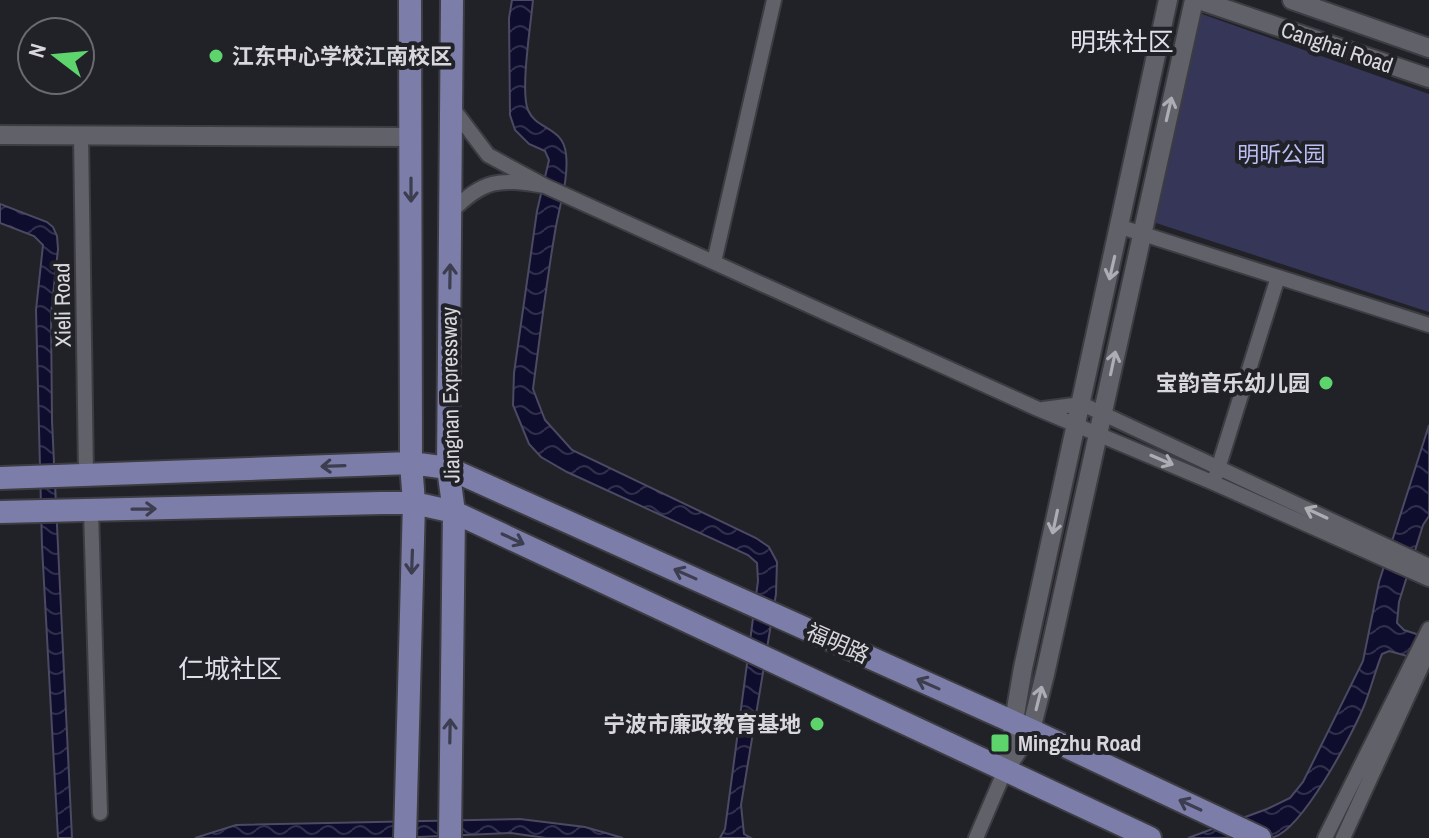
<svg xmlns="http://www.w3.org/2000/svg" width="1429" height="838" viewBox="0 0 1429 838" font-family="'Archivo Narrow','Noto Sans SC',sans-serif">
	<defs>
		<pattern id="water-waves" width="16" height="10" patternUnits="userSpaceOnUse" patternTransform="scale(2)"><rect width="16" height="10" fill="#0f0d2e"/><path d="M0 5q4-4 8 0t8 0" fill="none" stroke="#31304c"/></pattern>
	</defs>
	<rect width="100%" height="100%" fill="#212128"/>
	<!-- park -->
	<path fill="#363758" d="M 1199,13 L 1429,94 L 1429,312 L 1153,222 Z"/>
	<!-- water -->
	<path fill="url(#water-waves)" stroke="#4b4a62" stroke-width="2" d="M 512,0 L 533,0 C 531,23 520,91 528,110 C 536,130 563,126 566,154 C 569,180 559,206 555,232 C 546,284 540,337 533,389 L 545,420 L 572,450 L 756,538 L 769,547 L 777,562 L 776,594 L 741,805 L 744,834 L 751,838 L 720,838 L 725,829 L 758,581 L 757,563 L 748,555 L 567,472 L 541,457 L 529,444 L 513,405 L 514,373 L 537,211 L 549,160 L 545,151 L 529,144 L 515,130 L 510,115 L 509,18 Z
		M 0,204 L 47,222 L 53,227 L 57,236 L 58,249 L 51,314 L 52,421 L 72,838 L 58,838 L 42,546 L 36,310 L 43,245 L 34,236 L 0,223 Z
		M 1429,425 L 1429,516 L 1423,525 L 1399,602 L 1397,623 L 1404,630 L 1429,638 L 1429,662 L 1389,651 L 1382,654 C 1375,671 1371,689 1364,706 C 1352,735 1303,828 1274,837 C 1255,838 1210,838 1188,838 L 1267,809 L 1290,798 L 1303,782 L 1363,661 L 1379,582 Z
		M 520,819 L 585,827 L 623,838 L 546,838 L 511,833 L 396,838 L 195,838 L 236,825 Z"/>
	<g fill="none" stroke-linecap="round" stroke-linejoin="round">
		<!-- street casing -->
		<g stroke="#3c3c42" stroke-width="18">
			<path id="street" d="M 81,135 L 86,475
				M 545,186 L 1038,409 L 1214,483 L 1429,579
				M 450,213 C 484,179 498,178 545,186 L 488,155 L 451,106
				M 1121,227 L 1429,325
				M 714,262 L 774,0
				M 1043,409 L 1082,404 L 1429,566
				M 1216,475 L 1278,277
				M 91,510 L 100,813
				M 976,838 L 1006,768
				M 1325,838 L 1429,629
				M 1343,838 L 1429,650"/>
		</g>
		<!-- secondary casing -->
		<g stroke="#3c3c42" stroke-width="22">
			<path id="secondary" d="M 1199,0 L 1429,78
				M 1292,0 L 1429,48
				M 0,135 L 410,137
				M 1007,762 L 1023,668 L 1168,0
				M 1006,768 L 1031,730 L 1045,674 L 1194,0"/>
		</g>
		<!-- primary casing -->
		<g stroke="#3c3c42" stroke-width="26">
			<path id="primary" d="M 0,478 L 411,463 L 448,468 L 1031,730 L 1260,838
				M 0,512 L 382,503 L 414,503 L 454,512 L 1150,838
				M 405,838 L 414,503 L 411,463 L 410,0
				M 450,838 L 454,512 L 448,468 L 452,0"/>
		</g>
		<!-- street -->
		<use href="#street" stroke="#606169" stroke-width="14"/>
		<!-- secondary -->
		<use href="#secondary" stroke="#606169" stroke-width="18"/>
		<!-- primary -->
		<use href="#primary" stroke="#7c7ea9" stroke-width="22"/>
	</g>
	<!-- one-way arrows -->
	<defs><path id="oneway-shaft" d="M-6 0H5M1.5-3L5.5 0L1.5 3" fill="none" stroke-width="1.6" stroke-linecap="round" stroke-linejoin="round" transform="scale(2)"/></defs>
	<g stroke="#adaeb4">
		<use href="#oneway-shaft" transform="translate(1169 109) rotate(-77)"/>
		<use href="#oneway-shaft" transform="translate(1112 268) rotate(103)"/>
		<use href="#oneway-shaft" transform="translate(1113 363) rotate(-78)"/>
		<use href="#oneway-shaft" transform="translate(1162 460) rotate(23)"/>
		<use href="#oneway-shaft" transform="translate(1316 513) rotate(-155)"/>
		<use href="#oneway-shaft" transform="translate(1055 522) rotate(102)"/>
		<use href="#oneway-shaft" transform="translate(1039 698) rotate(-76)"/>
	</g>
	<g stroke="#3c3d4f">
		<use href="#oneway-shaft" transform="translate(411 190) rotate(90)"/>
		<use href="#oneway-shaft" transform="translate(450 276) rotate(-89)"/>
		<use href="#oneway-shaft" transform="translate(333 466) rotate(178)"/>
		<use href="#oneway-shaft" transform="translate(144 509) rotate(-1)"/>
		<use href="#oneway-shaft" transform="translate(513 539) rotate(25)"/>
		<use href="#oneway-shaft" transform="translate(412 562) rotate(92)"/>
		<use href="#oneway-shaft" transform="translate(685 574) rotate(-156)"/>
		<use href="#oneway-shaft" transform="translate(928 684) rotate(-156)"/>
		<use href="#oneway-shaft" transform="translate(450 731) rotate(-89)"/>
		<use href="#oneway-shaft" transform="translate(1190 805) rotate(-155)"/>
	</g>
	<!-- markers -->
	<g fill="#5ed56c" stroke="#212128" stroke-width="3">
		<circle cx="216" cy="56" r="8"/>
		<circle cx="1326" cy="383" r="8"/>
		<circle cx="817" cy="724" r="8"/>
		<rect x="990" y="733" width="20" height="20" rx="4"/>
	</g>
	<g text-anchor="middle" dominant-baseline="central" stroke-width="8" stroke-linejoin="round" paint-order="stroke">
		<!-- street labels -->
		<g font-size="22" fill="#d7d7dc" stroke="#212128">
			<text transform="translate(1337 47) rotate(19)">Canghai Road</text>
			<text transform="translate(62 305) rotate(-91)">Xieli Road</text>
			<text transform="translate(450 395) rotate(-91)">Jiangnan Expressway</text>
			<text transform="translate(838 643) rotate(24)">福明路</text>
		</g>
		<!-- poi labels -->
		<g font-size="22" font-weight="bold" fill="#d7d7dc" stroke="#212128" text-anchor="start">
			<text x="232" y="56">江东中心学校江南校区</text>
			<text x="1310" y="383" text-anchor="end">宝韵音乐幼儿园</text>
			<text x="801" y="724" text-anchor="end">宁波市廉政教育基地</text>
			<text x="1018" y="743">Mingzhu Road</text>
		</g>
		<!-- park labels -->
		<g font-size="22" fill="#bbbff4" stroke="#212128">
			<text x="1281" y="154">明昕公园</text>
		</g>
		<!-- quarter labels -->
		<g font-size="26" fill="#dedfe8" stroke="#212128">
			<text x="1122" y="41">明珠社区</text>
			<text x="230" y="668">仁城社区</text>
		</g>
	</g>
	<!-- north arrow -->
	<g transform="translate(56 56) rotate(286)"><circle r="38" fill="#212128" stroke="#6a6a70" stroke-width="2"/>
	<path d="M0-6L14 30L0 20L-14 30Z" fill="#5ed56c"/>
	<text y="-12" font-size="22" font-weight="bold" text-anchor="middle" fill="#d7d7dc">N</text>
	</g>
</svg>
